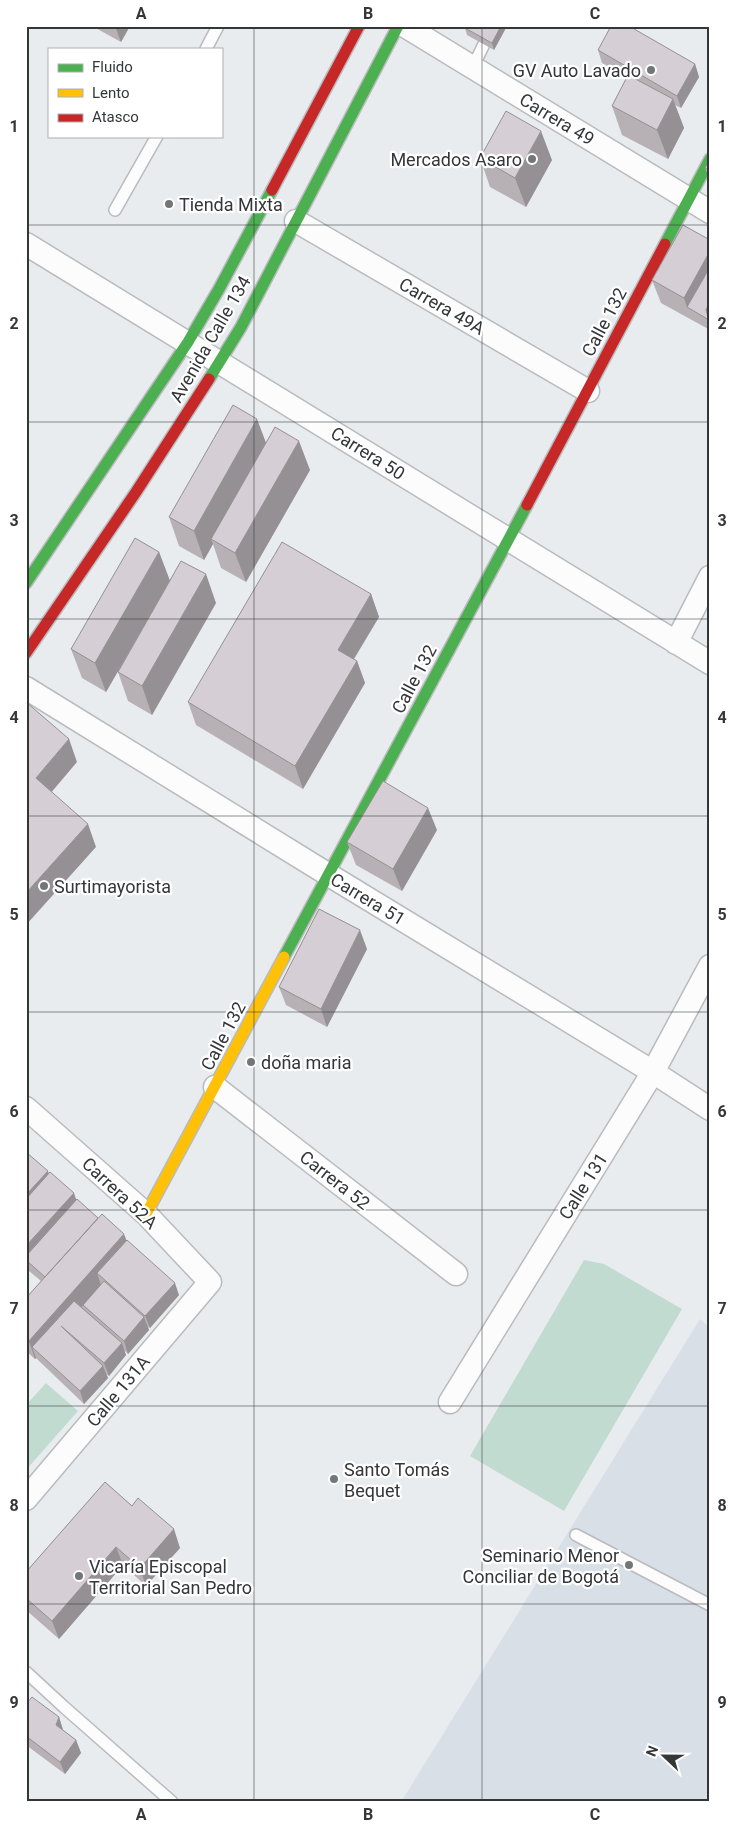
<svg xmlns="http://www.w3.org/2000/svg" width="736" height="1828" viewBox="0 0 736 1828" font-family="Roboto,sans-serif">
	<rect width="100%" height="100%" fill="#e9ecef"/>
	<!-- built -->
	<path fill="#d9dfe7" d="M 700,1319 L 710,1328 L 710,1802 L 401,1802 Z"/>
	<!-- green -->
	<path fill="#c2dbd1" d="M 584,1260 L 604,1264 L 682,1309 L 564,1511 L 470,1456 Z
		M 46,1383 L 78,1411 L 26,1470 L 26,1405 Z"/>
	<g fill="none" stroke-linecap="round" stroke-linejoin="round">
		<!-- lane casing -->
		<g stroke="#b9bbbe" stroke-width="14">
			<path id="lane" d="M 206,49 L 218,26
				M 473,67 L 484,44
				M 115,210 L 157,136
				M 576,1535 L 710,1605
				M 26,1672 L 64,1707 L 172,1802"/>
		</g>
		<!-- street casing -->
		<g stroke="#b9bbbe" stroke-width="25">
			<path id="street" d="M 405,26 L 710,212
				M 296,221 L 588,391
				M 26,244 L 710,663
				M 676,643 L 710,577
				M 26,688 L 329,875 L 653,1072 L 710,1109
				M 215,1087 L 456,1274
				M 26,1108 L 146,1214 L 210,1282 L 26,1499
				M 450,1402 L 653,1072 L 710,966"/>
		</g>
		<!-- fast casing -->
		<g stroke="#b9bbbe" stroke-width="14">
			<path id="fast" d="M 665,244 L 710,159
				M 209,379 L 241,327 L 398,26
				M 26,583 L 188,342 L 219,289 L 272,190
				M 284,957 L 527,505"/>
		</g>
		<!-- slow casing -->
		<g stroke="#b9bbbe" stroke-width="14">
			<path id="slow" d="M 146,1214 L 284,957"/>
		</g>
		<!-- jam casing -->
		<g stroke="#b9bbbe" stroke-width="14">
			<path id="jam" d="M 272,190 L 359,26
				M 527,505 L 665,244
				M 26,653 L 136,492 L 209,379"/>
		</g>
		<!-- lane -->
		<use href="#lane" stroke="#fcfcfd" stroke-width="11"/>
		<!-- street -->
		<use href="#street" stroke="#fcfcfd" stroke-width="22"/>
		<!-- fast -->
		<use href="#fast" stroke="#4caf50" stroke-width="11"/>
		<!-- slow -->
		<use href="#slow" stroke="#ffc107" stroke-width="11"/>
		<!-- jam -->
		<use href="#jam" stroke="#c62828" stroke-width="11"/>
	</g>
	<!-- wall -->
	<path fill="#b7b1b6" d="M 92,26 L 130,26 L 121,42 Z
		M 507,26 L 494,50 L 467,35 L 465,28 Z
		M 598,50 L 695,64 L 699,77 L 681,108 L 675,105 L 684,128 L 668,159 L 622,135 L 612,106 L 627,77 L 602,63 Z
		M 480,158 L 552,160 L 526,207 L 490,187 Z
		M 710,160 L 710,180 L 705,168 Z
		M 710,240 L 710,330 L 661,303 L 652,280 Z
		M 266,443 L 310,470 L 246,582 L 221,568 L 213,544 L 204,560 L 179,546 L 169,517 Z
		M 159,552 L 170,581 L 106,692 L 82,678 L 71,649 Z
		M 371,594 L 379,617 L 354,659 L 357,661 L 365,683 L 303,789 L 196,725 L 188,702 Z
		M 216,603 L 152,715 L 128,701 L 118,672 Z
		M 437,830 L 402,891 L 356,865 L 347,842 Z
		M 367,949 L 327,1027 L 286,1005 L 279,987 Z
		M 26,1152 L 76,1200 L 126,1240 L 179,1295 L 150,1328 L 148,1327 L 149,1330 L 128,1354 L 124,1350 L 126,1355 L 109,1376 L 106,1374 L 108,1378 L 84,1404 L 37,1359 L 36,1358 L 35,1359 L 26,1351 L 26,1298 L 41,1281 L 29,1271 L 28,1269 L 26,1271 Z
		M 105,1482 L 180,1548 L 146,1586 L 123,1565 L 59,1639 L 26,1610 L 26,1572 Z
		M 26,1704 L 59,1717 L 63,1730 L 76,1740 L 81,1753 L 65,1774 L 26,1745 Z"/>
	<!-- shaded-wall -->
	<path fill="#959094" d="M 115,26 L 130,26 L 121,42 Z
		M 501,26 L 507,26 L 494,50 L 492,43 Z
		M 695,64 L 699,77 L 681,108 L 677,96 Z
		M 673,99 L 684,128 L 668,159 L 657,130 Z
		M 541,131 L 552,160 L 526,207 L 515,178 Z
		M 710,251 L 710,288 L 687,307 L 684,298 Z
		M 257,419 L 268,448 L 211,539 L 213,544 L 204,560 L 194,531 Z
		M 299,441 L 310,470 L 246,582 L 235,553 Z
		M 159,552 L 170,581 L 106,692 L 95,663 Z
		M 206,574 L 216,603 L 152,715 L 142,686 Z
		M 371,594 L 379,617 L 346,672 L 338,650 Z
		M 357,661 L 365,683 L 303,789 L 295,766 Z
		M 69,739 L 77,762 L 44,801 L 36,778 Z
		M 428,808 L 437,830 L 402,891 L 393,869 Z
		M 88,824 L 96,847 L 26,925 L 26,893 Z
		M 360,930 L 367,949 L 327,1027 L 321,1009 Z
		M 48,1171 L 54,1189 L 26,1221 L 26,1195 Z
		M 74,1193 L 80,1211 L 26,1260 L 26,1246 Z
		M 124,1234 L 131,1252 L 97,1273 L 101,1285 L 63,1328 L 32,1347 L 36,1358 L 35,1359 L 29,1341 Z
		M 26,1263 L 28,1269 L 26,1271 Z
		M 175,1283 L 179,1295 L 150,1328 L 145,1316 Z
		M 144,1317 L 149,1330 L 128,1354 L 124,1341 Z
		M 122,1343 L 126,1355 L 109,1376 L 104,1363 Z
		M 103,1366 L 108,1378 L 84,1404 L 80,1391 Z
		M 174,1529 L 180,1548 L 146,1586 L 140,1568 Z
		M 116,1547 L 123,1565 L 59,1639 L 52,1621 Z
		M 59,1717 L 63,1730 L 61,1738 L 56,1725 Z
		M 76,1740 L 81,1753 L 65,1774 L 60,1762 Z"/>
	<!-- building -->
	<path fill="#d5ced4" stroke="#959094" d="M 466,26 L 501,26 L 492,43 L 465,28 Z
		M 611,26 L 629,26 L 695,64 L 677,96 L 598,50 Z
		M 628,75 L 673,99 L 657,130 L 612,106 Z
		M 506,111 L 541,131 L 515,178 L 480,158 Z
		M 710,160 L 710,170 L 705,168 Z
		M 683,225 L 710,240 L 710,251 L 684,298 L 652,280 Z
		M 710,267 L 710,302 L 706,310 L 709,320 L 687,307 Z
		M 710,302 L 710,312 L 706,310 Z
		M 233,405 L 257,419 L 194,531 L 169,517 Z
		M 275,427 L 299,441 L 235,553 L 211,539 Z
		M 135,538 L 159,552 L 95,663 L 71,649 Z
		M 282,542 L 371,594 L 338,650 L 357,661 L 295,766 L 188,702 Z
		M 181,561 L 206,574 L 142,686 L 118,672 Z
		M 26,702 L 69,739 L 36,778 L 88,824 L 26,893 Z
		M 383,781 L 428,808 L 393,869 L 347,842 Z
		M 319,909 L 360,930 L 321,1009 L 279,987 Z
		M 26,1152 L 48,1171 L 26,1195 Z
		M 50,1172 L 74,1193 L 26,1246 L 26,1199 Z
		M 77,1199 L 98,1218 L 45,1277 L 26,1260 L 26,1256 Z
		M 102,1214 L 124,1234 L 29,1341 L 26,1339 L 26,1298 Z
		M 127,1240 L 175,1283 L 145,1316 L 97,1273 Z
		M 104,1281 L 144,1317 L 124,1341 L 83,1305 Z
		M 74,1301 L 122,1343 L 104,1363 L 61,1326 L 103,1366 L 80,1391 L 32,1347 Z
		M 105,1482 L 132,1506 L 138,1498 L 174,1529 L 140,1568 L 116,1547 L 52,1621 L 26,1598 L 26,1572 Z
		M 32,1697 L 59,1717 L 56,1725 L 76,1740 L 60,1762 L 26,1736 L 26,1704 Z"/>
	<!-- grid -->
	<path fill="none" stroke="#343638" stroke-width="1" stroke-opacity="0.55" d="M 254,26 L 254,1802M 482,26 L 482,1802M 26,225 L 710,225M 26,422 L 710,422M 26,619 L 710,619M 26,816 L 710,816M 26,1012 L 710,1012M 26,1210 L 710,1210M 26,1406 L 710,1406M 26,1604 L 710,1604"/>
	<!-- markers -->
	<g fill="#737678" stroke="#fff" stroke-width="2">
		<circle cx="651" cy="70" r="5"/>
		<circle cx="532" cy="159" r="5"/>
		<circle cx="169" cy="204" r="5"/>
		<circle cx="44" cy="886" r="5"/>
		<circle cx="251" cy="1062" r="5"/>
		<circle cx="334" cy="1479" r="5"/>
		<circle cx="629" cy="1565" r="5"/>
		<circle cx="79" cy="1576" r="5"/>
	</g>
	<g text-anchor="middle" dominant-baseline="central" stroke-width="4.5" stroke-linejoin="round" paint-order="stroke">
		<!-- poi labels -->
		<g font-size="18" fill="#343638" stroke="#fff" text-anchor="start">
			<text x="641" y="70" text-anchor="end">GV Auto Lavado</text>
			<text x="522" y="159" text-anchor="end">Mercados Asaro</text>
			<text x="179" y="204">Tienda Mixta</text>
			<text x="54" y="886">Surtimayorista</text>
			<text x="261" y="1062">doña maria</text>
			<text x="344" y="1469">Santo Tomás<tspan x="344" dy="21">Bequet</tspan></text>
			<text x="619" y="1555" text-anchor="end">Seminario Menor<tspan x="619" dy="21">Conciliar de Bogotá</tspan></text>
			<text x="89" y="1566">Vicaría Episcopal<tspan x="89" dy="21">Territorial San Pedro</tspan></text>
		</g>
		<!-- street labels -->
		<g font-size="18" fill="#343638" stroke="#fff">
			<text transform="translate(557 119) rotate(31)">Carrera 49</text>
			<text transform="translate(442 306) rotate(30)">Carrera 49A</text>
			<text transform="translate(604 322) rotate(-62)">Calle 132</text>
			<text transform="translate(210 339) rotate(-60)">Avenida Calle 134</text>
			<text transform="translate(368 453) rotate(32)">Carrera 50</text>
			<text transform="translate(414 679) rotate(-62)">Calle 132</text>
			<text transform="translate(368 899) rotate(31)">Carrera 51</text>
			<text transform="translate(223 1036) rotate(-62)">Calle 132</text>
			<text transform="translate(335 1180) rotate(38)">Carrera 52</text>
			<text transform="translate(583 1186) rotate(-58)">Calle 131</text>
			<text transform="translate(120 1193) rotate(43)">Carrera 52A</text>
			<text transform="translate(118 1391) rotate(-50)">Calle 131A</text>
		</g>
	</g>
	<!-- border -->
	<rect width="736" height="1828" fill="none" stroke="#ffffff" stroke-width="55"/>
	<!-- legend -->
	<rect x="48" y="48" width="175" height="90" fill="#ffffff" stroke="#aeafaf"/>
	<rect x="58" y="64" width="25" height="8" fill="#4caf50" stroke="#aeafaf"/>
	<text x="92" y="72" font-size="15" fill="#343638">Fluido</text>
	<rect x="58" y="89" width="25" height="8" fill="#ffc107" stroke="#aeafaf"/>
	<text x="92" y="98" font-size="15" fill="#343638">Lento</text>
	<rect x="58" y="114" width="25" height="8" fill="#c62828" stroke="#aeafaf"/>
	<text x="92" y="122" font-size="15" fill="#343638">Atasco</text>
	<!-- north arrow -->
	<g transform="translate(664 1756) rotate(292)" stroke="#ffffff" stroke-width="4" paint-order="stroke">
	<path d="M0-4L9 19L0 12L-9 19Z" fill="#343638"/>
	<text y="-8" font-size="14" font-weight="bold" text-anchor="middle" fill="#343638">N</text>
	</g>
	<rect x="28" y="28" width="680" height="1772" fill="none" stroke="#343638" stroke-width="2"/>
	<g font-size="16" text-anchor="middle" font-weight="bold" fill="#343638">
		<text x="141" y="19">A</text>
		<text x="368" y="19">B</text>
		<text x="595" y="19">C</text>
		<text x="14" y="132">1</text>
		<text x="722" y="132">1</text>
		<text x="14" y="329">2</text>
		<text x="722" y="329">2</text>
		<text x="14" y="526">3</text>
		<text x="722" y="526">3</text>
		<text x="14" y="723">4</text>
		<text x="722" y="723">4</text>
		<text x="14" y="920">5</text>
		<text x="722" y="920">5</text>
		<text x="14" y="1117">6</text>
		<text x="722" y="1117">6</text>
		<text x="14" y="1314">7</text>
		<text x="722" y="1314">7</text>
		<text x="14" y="1511">8</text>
		<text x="722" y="1511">8</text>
		<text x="14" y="1708">9</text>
		<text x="722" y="1708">9</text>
		<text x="141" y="1820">A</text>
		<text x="368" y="1820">B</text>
		<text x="595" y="1820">C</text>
	</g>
</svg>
